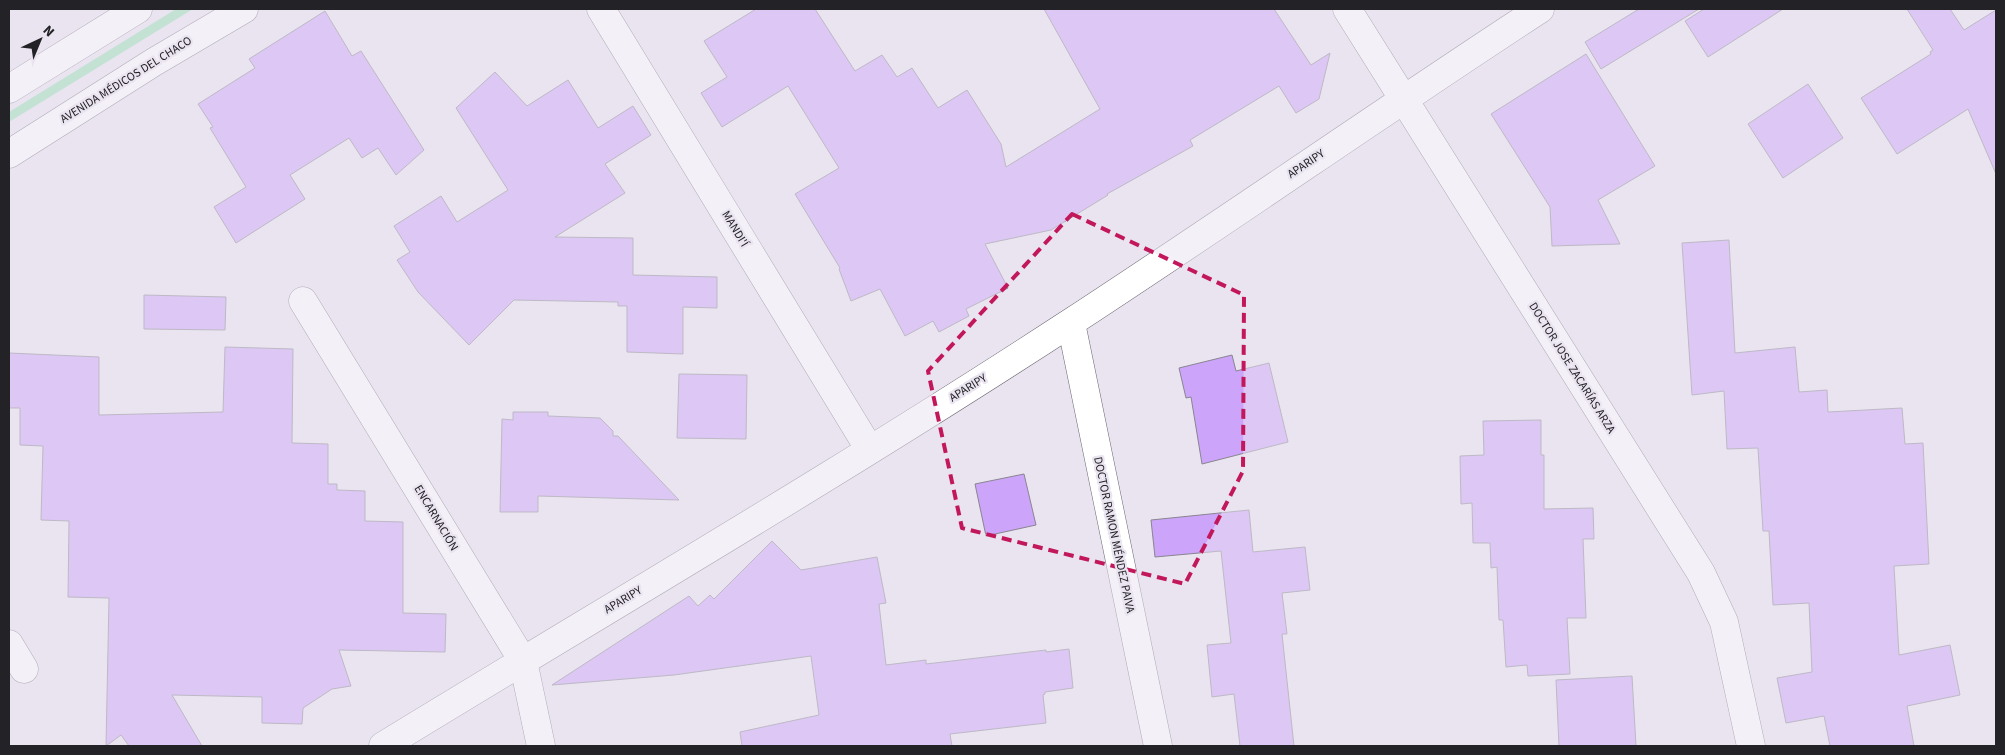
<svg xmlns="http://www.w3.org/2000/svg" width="2005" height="755" viewBox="0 0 2005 755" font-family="'Source Sans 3',sans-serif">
	<rect width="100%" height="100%" fill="#e9e4f0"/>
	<!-- green -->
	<path fill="#98dfb1" d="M 176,9 L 193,9 L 9,122 L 9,112 Z"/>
	<!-- building -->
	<path fill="#cca4fa" stroke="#898590" d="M 756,9 L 815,9 L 855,71 L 882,55 L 897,77 L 912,68 L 938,108 L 967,90 L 1001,144 L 1006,167 L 1100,109 L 1044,9 L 1274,9 L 1311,65 L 1330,53 L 1319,99 L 1296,113 L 1279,86 L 1190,140 L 1193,146 L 1107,194 L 1108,195 L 1051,230 L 985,244 L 1008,288 L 966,309 L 969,316 L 939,332 L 933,321 L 905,336 L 880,289 L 851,301 L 839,269 L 840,268 L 795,194 L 839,168 L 788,86 L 722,127 L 701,93 L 727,77 L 704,41 Z
		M 1639,9 L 1699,9 L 1601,69 L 1585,42 Z
		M 1704,9 L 1783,9 L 1708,57 L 1685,21 Z
		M 1907,9 L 1950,9 L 1964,30 L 1996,10 L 1996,174 L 1968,109 L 1897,154 L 1861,98 L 1931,54 L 1930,52 L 1933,50 Z
		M 325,11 L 352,56 L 361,51 L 424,150 L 396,175 L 378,148 L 362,158 L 349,138 L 290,175 L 305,199 L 236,243 L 214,207 L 246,187 L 210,128 L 213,127 L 198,104 L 255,68 L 249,59 Z
		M 1586,54 L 1655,166 L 1598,200 L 1620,244 L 1552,246 L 1550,207 L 1491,114 Z
		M 495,72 L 527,106 L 568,80 L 598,128 L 633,106 L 651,135 L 605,164 L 625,193 L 555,237 L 633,238 L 633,275 L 717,277 L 717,308 L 683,307 L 683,354 L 627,352 L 627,306 L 618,306 L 618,302 L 514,300 L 469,345 L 418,292 L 397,260 L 410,252 L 394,226 L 441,196 L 457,222 L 508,190 L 456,108 Z
		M 1808,84 L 1843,138 L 1783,178 L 1748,124 Z
		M 1729,240 L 1735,353 L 1795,347 L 1799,392 L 1827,390 L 1828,412 L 1902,408 L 1905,444 L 1923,443 L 1929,564 L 1894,566 L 1899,655 L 1950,645 L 1960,695 L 1907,706 L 1914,746 L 1830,746 L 1824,716 L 1786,723 L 1777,678 L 1812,672 L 1809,603 L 1773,605 L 1769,531 L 1763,531 L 1758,448 L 1727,449 L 1724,391 L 1692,395 L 1682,243 Z
		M 144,295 L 226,297 L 225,330 L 144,329 Z
		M 225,347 L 293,349 L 292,443 L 328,444 L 328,484 L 337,484 L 337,490 L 365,491 L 365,521 L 403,522 L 403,613 L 446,614 L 445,652 L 339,650 L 351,686 L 332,689 L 303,708 L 302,724 L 262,723 L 262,697 L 172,695 L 202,746 L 129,746 L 121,735 L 106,746 L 109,598 L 68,597 L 69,521 L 41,520 L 43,446 L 20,445 L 20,408 L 9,408 L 9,353 L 99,357 L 99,415 L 223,412 Z
		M 1232,355 L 1236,371 L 1269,363 L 1288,442 L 1202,464 L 1191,397 L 1186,398 L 1179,368 Z
		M 679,374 L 747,375 L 746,439 L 677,438 Z
		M 513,412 L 548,412 L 548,416 L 600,418 L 613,431 L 613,436 L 618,436 L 679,500 L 538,496 L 538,512 L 500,512 L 502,419 L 513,420 Z
		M 1541,420 L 1541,455 L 1544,455 L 1544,509 L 1593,508 L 1594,539 L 1583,539 L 1586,618 L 1567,618 L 1570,674 L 1528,676 L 1527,665 L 1506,667 L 1503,620 L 1499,620 L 1497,567 L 1491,568 L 1490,543 L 1473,543 L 1472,503 L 1461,504 L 1460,456 L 1484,455 L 1483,421 Z
		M 1024,474 L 1036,525 L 986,536 L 975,484 Z
		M 1249,510 L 1253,552 L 1305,547 L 1310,590 L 1282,593 L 1287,634 L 1282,634 L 1294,746 L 1240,746 L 1234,694 L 1212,697 L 1207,645 L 1231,643 L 1221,551 L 1155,557 L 1151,520 Z
		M 772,541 L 801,570 L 877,557 L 886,603 L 879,604 L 886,665 L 926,660 L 926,664 L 1046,650 L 1046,652 L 1069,649 L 1073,688 L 1045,692 L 1045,694 L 1043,695 L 1046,723 L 950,734 L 952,746 L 742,746 L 740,732 L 819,715 L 811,656 L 674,675 L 552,685 L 689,596 L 698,606 L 710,595 L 714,599 Z
		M 1632,676 L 1636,746 L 1559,746 L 1556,680 Z"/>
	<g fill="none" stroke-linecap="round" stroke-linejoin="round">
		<!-- minor casing -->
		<g stroke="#6d6872" stroke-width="29">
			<path id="minor" d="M 601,9 L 870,450
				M 1347,9 L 1701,573 L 1724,622 L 1751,746
				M 303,301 L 523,661 L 541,746
				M 1071,323 L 1158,746
				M 9,644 L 24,669
				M 383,746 C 612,606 845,470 1070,323 C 1228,220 1382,112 1540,9"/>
		</g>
		<!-- major casing -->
		<g stroke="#6d6872" stroke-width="29">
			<path id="major" d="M 9,89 L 138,9
				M 9,154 L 154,62 L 244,9"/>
		</g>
		<!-- minor -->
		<use href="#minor" stroke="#fff" stroke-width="28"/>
		<!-- major -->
		<use href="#major" stroke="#fff" stroke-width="28"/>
	</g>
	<!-- marked area -->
	<path d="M0 0H2005V755H0ZM 1072,214 L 1244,295 L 1243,471 L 1185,584 L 962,528 L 928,371 Z" fill="#e9e4f0" fill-opacity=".55" fill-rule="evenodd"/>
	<path fill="none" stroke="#c2185b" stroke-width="4" stroke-dasharray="10 6" stroke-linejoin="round" d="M 1072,214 L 1244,295 L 1243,471 L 1185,584 L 962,528 L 928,371 Z"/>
	<g text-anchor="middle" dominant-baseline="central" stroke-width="4.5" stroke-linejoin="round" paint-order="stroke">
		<!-- street labels -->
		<g font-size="12" fill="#232226" stroke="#e9e4f0">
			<text transform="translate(126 80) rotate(-32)">AVENIDA MÉDICOS DEL CHACO</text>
			<text transform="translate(1306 164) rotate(-34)">APARIPY</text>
			<text transform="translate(735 229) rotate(59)">MANDI'Í</text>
			<text transform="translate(1572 368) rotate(58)">DOCTOR JOSE ZACARÍAS ARZA</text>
			<text transform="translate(968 388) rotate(-32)">APARIPY</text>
			<text transform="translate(436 518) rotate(59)">ENCARNACIÓN</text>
			<text transform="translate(1114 535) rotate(78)">DOCTOR RAMON MÉNDEZ PAIVA</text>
			<text transform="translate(623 600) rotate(-31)">APARIPY</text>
		</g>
	</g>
	<!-- border -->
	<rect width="2005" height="755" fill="none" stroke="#232226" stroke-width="20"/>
	<!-- north arrow -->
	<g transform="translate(40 40) rotate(44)" stroke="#e9e4f0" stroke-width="4" paint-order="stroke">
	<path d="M0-4L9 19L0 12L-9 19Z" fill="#232226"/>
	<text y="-8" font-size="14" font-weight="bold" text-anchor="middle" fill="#232226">N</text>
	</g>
</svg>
